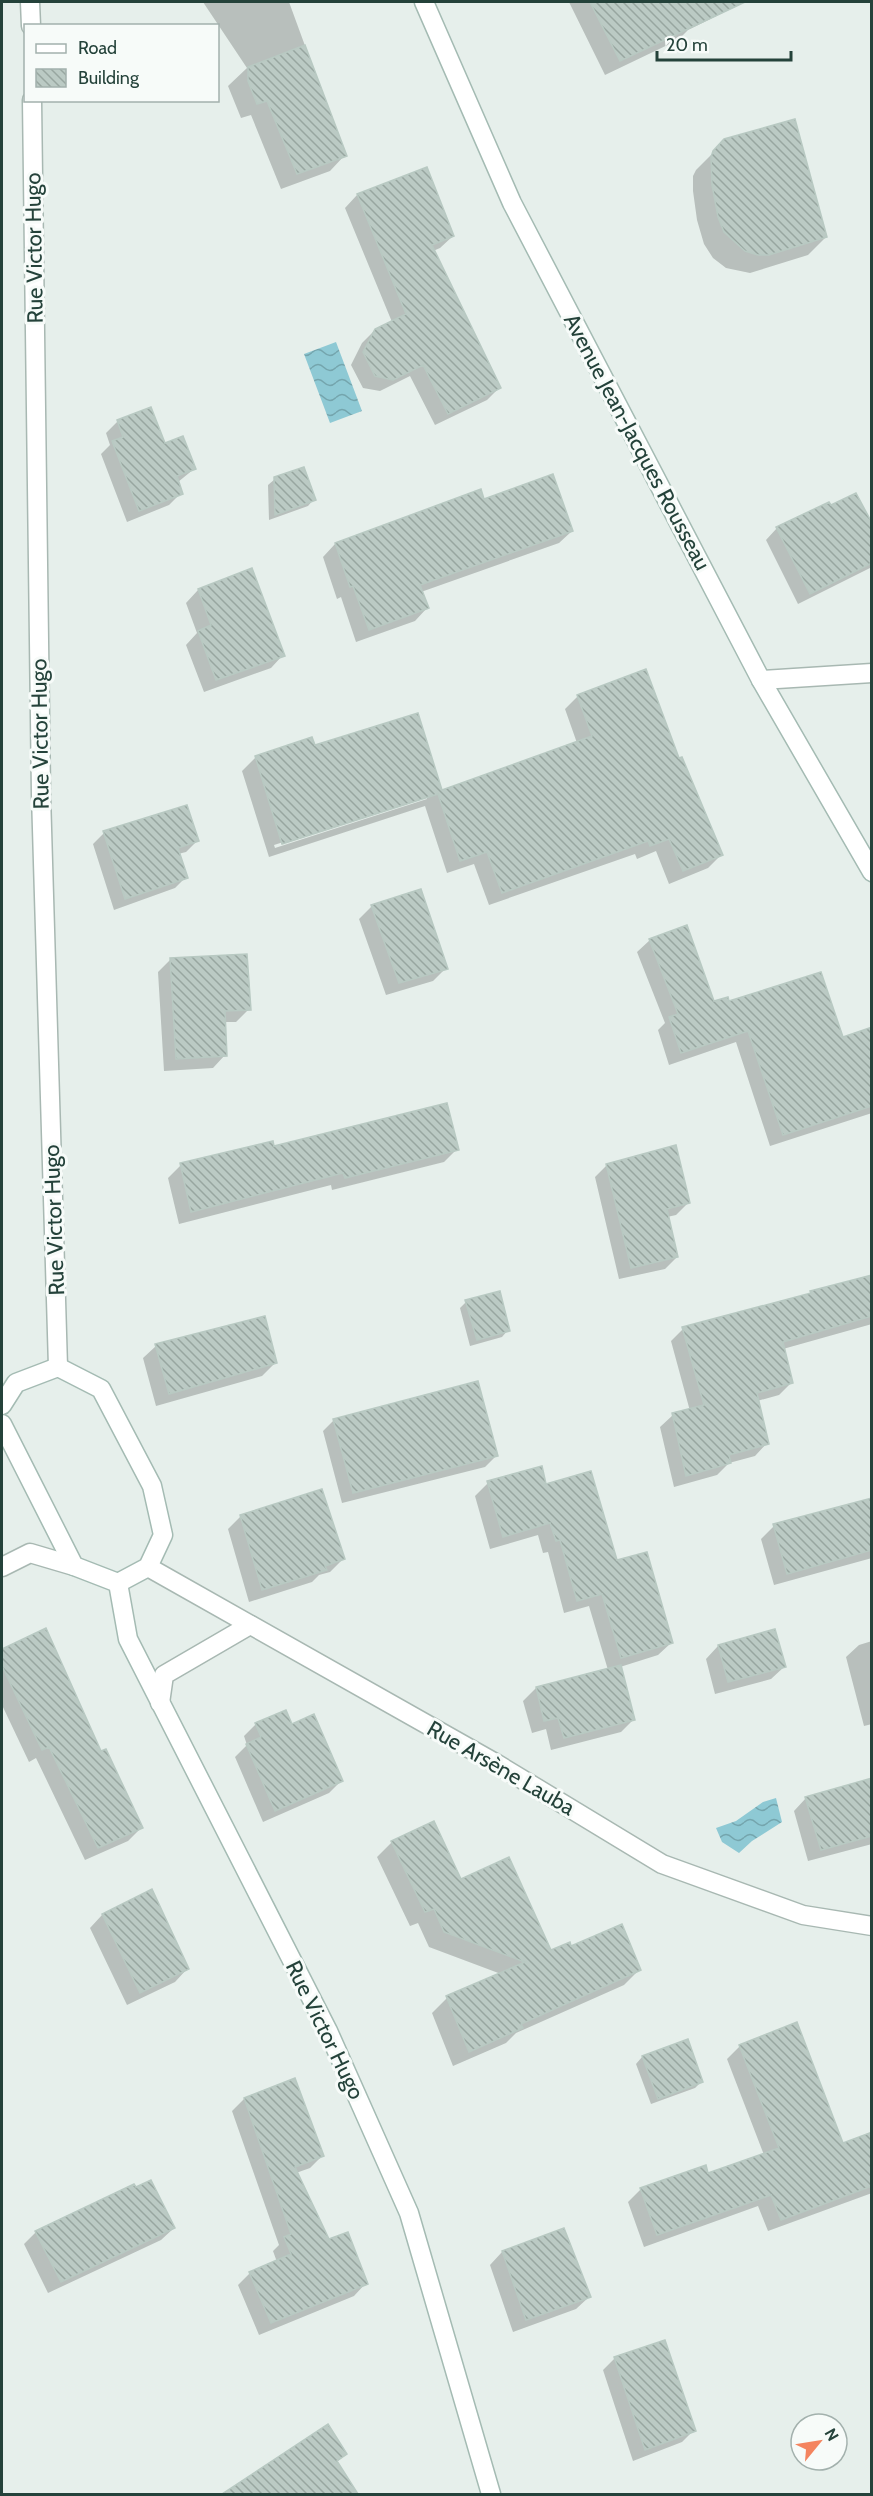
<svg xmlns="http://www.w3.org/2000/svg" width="873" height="2496" viewBox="0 0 873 2496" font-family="Cabin,sans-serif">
	<defs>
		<pattern id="water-waves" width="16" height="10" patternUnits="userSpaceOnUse" patternTransform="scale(1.5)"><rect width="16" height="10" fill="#8ec9d4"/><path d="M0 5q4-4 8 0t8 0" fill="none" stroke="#74a5ad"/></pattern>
		<pattern id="building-back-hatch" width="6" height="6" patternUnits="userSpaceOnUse" patternTransform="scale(1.5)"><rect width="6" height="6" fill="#bbcac4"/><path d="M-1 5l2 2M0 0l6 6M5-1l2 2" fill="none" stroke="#98a6a0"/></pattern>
	</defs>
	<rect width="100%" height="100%" fill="#e6efeb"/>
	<!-- water -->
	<path fill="url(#water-waves)" d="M 336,342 L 362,411 L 330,423 L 304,354 Z
		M 776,1798 L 782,1822 L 752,1841 L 739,1853 L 722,1842 L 716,1828 L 736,1821 L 763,1802 Z"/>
	<!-- shadow -->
	<path fill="#0003" fill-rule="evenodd" d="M 203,2 L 289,2 L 345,155 L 330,171 L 281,189 L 251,115 L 241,118 L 228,86 L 247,68 Z
		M 569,2 L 745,2 L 688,30 L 678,40 L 605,75 Z
		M 725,141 L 826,237 L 808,255 L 750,273 L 726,268 L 713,258 L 704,244 L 697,220 L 693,191 L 693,176 L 696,170 Z
		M 426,169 L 453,236 L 440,248 L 433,251 L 499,388 L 487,400 L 435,425 L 410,376 L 380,391 L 363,388 L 351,365 L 362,343 L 375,330 L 392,322 L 345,208 L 357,195 Z
		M 118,421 L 164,445 L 194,469 L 178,482 L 181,493 L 169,505 L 127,522 L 101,454 L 110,445 L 106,433 Z
		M 275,479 L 314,499 L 308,506 L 269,520 L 268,485 Z
		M 483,501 L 572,531 L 559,543 L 421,592 L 427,608 L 415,621 L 356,642 L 341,597 L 337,599 L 323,557 L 335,544 Z
		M 830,507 L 872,528 L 872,567 L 798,604 L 766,540 L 777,528 Z
		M 198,590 L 283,655 L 271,668 L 204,692 L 186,645 L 197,633 L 186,603 Z
		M 578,696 L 678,760 L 721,855 L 708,868 L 669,884 L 656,851 L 637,859 L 635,854 L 489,905 L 474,864 L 447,873 L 425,806 L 269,857 L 242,771 L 256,757 L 314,747 L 441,791 L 577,743 L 565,709 ZM 427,796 L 427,799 L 275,848 L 274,845 Z
		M 104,833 L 197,841 L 186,852 L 178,854 L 186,877 L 175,888 L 114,910 L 93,844 Z
		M 420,891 L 446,968 L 433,981 L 386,995 L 359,919 L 371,907 Z
		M 650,940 L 713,1003 L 728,1003 L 842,1039 L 872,1029 L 872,1113 L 770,1146 L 736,1042 L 669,1065 L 658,1030 L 665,1023 L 637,952 Z
		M 171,959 L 249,1009 L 236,1022 L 224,1022 L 225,1055 L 213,1068 L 164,1071 L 158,972 Z
		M 273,1148 L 457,1149 L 444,1162 L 332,1190 L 331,1185 L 179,1224 L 168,1178 L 181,1165 Z
		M 607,1165 L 688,1203 L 676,1215 L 667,1217 L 677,1257 L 665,1269 L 619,1279 L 595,1177 Z
		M 872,1276 L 872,1324 L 783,1349 L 791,1383 L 779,1395 L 757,1401 L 767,1443 L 755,1456 L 729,1463 L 717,1475 L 674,1487 L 660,1427 L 673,1415 L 690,1411 L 671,1341 L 683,1329 L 808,1296 L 811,1292 Z
		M 466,1302 L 508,1330 L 502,1337 L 470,1346 L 460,1308 Z
		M 156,1346 L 275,1363 L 262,1376 L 156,1406 L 143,1358 Z
		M 334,1420 L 496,1456 L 485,1467 L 342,1503 L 323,1431 Z
		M 488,1483 L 545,1485 L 616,1562 L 671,1643 L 658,1655 L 620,1667 L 633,1720 L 621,1732 L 551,1750 L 546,1729 L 532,1733 L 523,1701 L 536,1688 L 608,1670 L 589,1606 L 564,1613 L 548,1552 L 543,1553 L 538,1535 L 490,1549 L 475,1496 Z
		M 321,1491 L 343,1559 L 330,1572 L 319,1575 L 312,1582 L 249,1602 L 228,1529 L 240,1517 Z
		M 872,1500 L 872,1558 L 774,1585 L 761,1539 L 774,1526 Z
		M 45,1630 L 100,1753 L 141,1828 L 128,1841 L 85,1860 L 36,1758 L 29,1762 L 2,1705 L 2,1650 Z
		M 872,1641 L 872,1724 L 864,1726 L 846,1657 L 859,1645 Z
		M 718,1646 L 784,1667 L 771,1679 L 715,1694 L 706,1659 Z
		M 256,1724 L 292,1726 L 341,1781 L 329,1793 L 263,1822 L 235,1757 L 247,1745 L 244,1736 Z
		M 872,1780 L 872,1844 L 808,1861 L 794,1811 L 806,1798 Z
		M 392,1842 L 461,1881 L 551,1952 L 640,1969 L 624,1985 L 516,2033 L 506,2043 L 453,2066 L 432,2013 L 447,1998 L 501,1974 L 429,1947 L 418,1923 L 410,1926 L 377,1857 Z
		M 151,1891 L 187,1969 L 175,1982 L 127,2005 L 90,1928 L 102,1915 Z
		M 687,2041 L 702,2081 L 695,2088 L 651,2104 L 636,2064 L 642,2057 Z
		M 740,2046 L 842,2145 L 872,2134 L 872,2193 L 768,2231 L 758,2206 L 644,2247 L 628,2202 L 641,2189 L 708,2175 L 764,2155 L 727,2059 Z
		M 244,2099 L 322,2156 L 310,2168 L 296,2173 L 328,2241 L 366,2283 L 354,2296 L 259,2335 L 238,2285 L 250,2273 L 277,2262 L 273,2251 L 279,2245 L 232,2111 Z
		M 135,2189 L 174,2228 L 161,2240 L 48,2293 L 24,2244 L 36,2232 Z
		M 502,2252 L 589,2297 L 576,2309 L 513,2332 L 490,2265 Z
		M 615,2358 L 694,2430 L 682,2442 L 633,2461 L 603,2370 Z
		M 345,2454 L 336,2463 L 356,2494 L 238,2494 L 236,2491 Z"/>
	<!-- building -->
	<path fill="url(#building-back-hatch)" stroke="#b8c9c2" stroke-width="1.5" d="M 590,2 L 745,2 L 620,61 Z
		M 305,45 L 347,156 L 297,174 L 267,101 L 257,104 L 248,81 L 248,67 Z
		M 795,119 L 827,237 L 769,255 L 758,255 L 745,251 L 724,232 L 718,217 L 712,185 L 711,157 L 713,151 L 724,139 Z
		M 427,167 L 454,236 L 432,245 L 501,388 L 448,414 L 423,365 L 393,380 L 375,376 L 363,352 L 375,329 L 406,314 L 357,194 Z
		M 151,407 L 165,443 L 183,436 L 196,469 L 177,476 L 183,494 L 139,511 L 112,441 L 123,437 L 117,420 Z
		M 304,467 L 316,500 L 275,515 L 274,477 Z
		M 553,474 L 573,531 L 420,585 L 429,608 L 369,630 L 353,586 L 350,587 L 335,543 L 481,489 L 484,499 Z
		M 856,493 L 872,523 L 872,563 L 810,594 L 776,527 L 829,502 L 831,505 Z
		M 252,568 L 285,656 L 216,680 L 198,631 L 211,625 L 198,589 Z
		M 646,669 L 679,758 L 682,757 L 723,855 L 683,871 L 669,839 L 650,846 L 648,841 L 502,893 L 487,852 L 460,861 L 438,794 L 282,844 L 255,756 L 312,737 L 315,745 L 418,713 L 442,790 L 592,736 L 577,695 Z
		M 187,805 L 199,841 L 178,848 L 188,878 L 125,899 L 103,831 Z
		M 421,889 L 448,969 L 399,983 L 371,905 Z
		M 687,925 L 714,1001 L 728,997 L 729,1001 L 821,972 L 843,1037 L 872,1027 L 872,1106 L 783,1135 L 748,1031 L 681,1053 L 669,1017 L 678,1014 L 649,939 Z
		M 247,954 L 251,1010 L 225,1011 L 227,1056 L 176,1059 L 170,958 Z
		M 447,1103 L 459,1150 L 345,1178 L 343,1173 L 191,1212 L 180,1163 L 273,1141 L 274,1146 Z
		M 676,1145 L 690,1203 L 667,1209 L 678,1257 L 631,1268 L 606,1164 Z
		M 872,1275 L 872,1316 L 783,1342 L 793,1383 L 757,1393 L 769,1444 L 729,1455 L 731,1463 L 686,1476 L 672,1413 L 704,1405 L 682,1327 L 811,1293 L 810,1291 Z
		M 500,1291 L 510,1331 L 477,1340 L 465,1300 Z
		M 265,1316 L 277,1363 L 169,1394 L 155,1344 Z
		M 478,1381 L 498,1456 L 353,1493 L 333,1419 Z
		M 542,1466 L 546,1484 L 591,1471 L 617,1560 L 647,1552 L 673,1643 L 621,1658 L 602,1594 L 577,1601 L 560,1540 L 556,1541 L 550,1523 L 503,1537 L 487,1481 Z
		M 322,1489 L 345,1559 L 325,1566 L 327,1570 L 262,1590 L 240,1515 Z
		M 872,1498 L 872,1550 L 787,1574 L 773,1524 Z
		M 46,1628 L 101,1751 L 106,1749 L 143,1828 L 98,1848 L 49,1747 L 42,1750 L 2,1666 L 2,1649 Z
		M 775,1629 L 786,1667 L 728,1682 L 718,1645 Z
		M 621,1665 L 635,1720 L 564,1738 L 558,1718 L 544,1721 L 536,1687 Z
		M 286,1710 L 292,1724 L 314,1714 L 343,1781 L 275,1811 L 246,1744 L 261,1737 L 255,1723 Z
		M 872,1778 L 872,1836 L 821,1850 L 805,1797 Z
		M 434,1821 L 461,1879 L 509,1857 L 551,1950 L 570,1942 L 571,1946 L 622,1924 L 641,1970 L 521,2024 L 523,2028 L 469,2052 L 446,1996 L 525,1962 L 444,1932 L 434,1909 L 425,1912 L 391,1841 Z
		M 152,1889 L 189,1969 L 140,1993 L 102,1914 Z
		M 797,2022 L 843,2143 L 872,2132 L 872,2186 L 781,2220 L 771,2195 L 657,2235 L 640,2188 L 706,2165 L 708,2173 L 779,2148 L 739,2045 Z
		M 688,2039 L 703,2082 L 658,2099 L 642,2056 Z
		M 295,2078 L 324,2156 L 295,2167 L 329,2239 L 348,2232 L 368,2284 L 271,2323 L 249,2272 L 291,2254 L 284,2237 L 291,2234 L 244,2098 Z
		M 151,2180 L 175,2228 L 61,2282 L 35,2231 L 134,2184 L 136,2187 Z
		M 564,2228 L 591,2297 L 526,2320 L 502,2251 Z
		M 665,2340 L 696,2431 L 645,2450 L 614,2357 Z
		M 328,2424 L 347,2454 L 337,2461 L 358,2494 L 222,2494 Z"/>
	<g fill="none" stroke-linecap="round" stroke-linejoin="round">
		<!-- lane casing -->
		<g stroke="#a8b8b2" stroke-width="21">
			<path id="lane" d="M 160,1703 L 164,1675 L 250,1625"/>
		</g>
		<!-- street casing -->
		<g stroke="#a8b8b2" stroke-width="21">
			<path id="street" d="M 30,2 L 31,26
				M 32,100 L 41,795 L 58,1367
				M 761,680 L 872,673
				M 2,1567 L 30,1553 L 74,1566
				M 148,1567 L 497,1764 L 662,1864 L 803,1915 L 872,1926"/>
		</g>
		<!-- secondary casing -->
		<g stroke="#a4bbb3" stroke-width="21">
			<path id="secondary" d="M 424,2 L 512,203 L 761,680 L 872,872
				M 2,1405 L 16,1383 L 58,1367 L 101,1389 L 152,1486 L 163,1535 L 148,1567 L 118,1583
				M 2,1424 L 74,1566 L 118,1583
				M 118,1583 L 128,1639 L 328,2031 L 409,2213 L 491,2494"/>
		</g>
		<!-- lane -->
		<use href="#lane" stroke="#fff" stroke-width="18"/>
		<!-- street -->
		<use href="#street" stroke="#fff" stroke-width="18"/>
		<!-- secondary -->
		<use href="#secondary" stroke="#fff" stroke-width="18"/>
	</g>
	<g text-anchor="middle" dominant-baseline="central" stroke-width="6" stroke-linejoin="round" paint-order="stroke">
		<!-- street labels -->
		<g font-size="22" fill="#24423a" stroke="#f7fbf9">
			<text transform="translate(34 248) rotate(-91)">Rue Victor Hugo</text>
			<text transform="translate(637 442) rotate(62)">Avenue Jean-Jacques Rousseau</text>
			<text transform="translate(40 734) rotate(-91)">Rue Victor Hugo</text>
			<text transform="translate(54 1220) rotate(-92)">Rue Victor Hugo</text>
			<text transform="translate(501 1768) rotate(30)">Rue Arsène Lauba</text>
			<text transform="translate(325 2030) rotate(64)">Rue Victor Hugo</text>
		</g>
	</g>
	<!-- border -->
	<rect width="873" height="2496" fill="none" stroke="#24423a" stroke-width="6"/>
	<!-- legend -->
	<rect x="24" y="24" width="195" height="78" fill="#f7fbf9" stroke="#a3b1ad" stroke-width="1.5"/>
	<rect x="36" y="44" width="30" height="9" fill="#ffffff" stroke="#a3b1ad" stroke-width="1.5"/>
	<text x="78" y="54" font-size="18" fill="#24423a">Road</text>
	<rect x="36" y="69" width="30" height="18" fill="url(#building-back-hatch)" stroke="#a3b1ad" stroke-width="1.5"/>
	<text x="78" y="84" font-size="18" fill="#24423a">Building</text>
	<!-- north arrow -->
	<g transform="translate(819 2442) rotate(60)"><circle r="28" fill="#f7fbf9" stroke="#a3b1ad" stroke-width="1.5"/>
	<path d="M0-4.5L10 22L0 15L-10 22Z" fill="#f4845f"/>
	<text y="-9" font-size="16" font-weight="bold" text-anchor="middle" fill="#24423a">N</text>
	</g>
	<!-- scale -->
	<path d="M657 51v9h134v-9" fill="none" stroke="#24423a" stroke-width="3"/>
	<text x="666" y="51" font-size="18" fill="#24423a" stroke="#f7fbf9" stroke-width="4.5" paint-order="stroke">20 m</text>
</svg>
